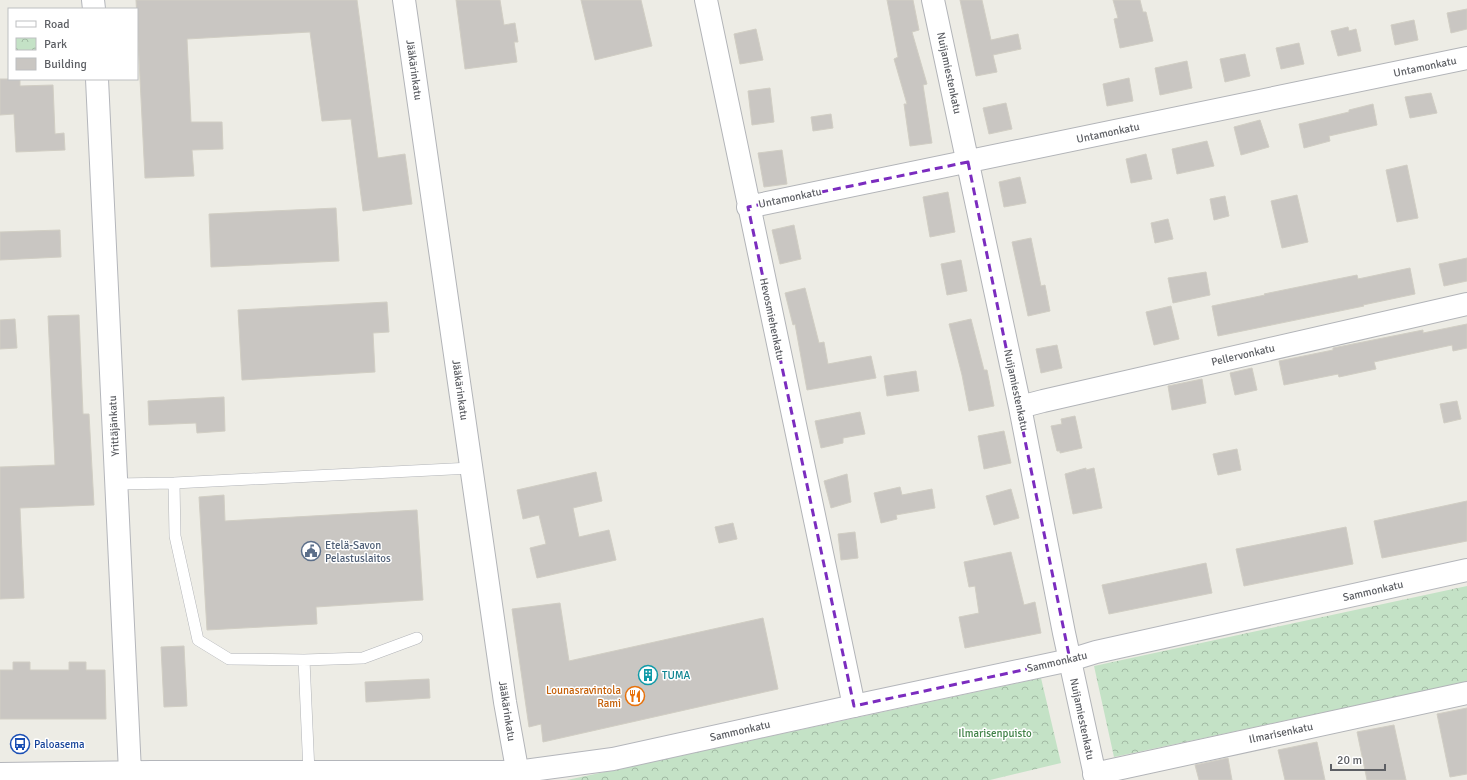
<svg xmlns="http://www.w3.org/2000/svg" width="1467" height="780" viewBox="0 0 1467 780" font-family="Signika,sans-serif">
	<defs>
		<pattern id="park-crowns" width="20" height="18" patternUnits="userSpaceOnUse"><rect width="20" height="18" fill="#c4e2c6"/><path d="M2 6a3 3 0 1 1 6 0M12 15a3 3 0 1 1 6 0" fill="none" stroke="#a2baa4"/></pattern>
	</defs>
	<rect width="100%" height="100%" fill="#edece5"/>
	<!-- park -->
	<path fill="url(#park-crowns)" d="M 1467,586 L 1467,682 L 1114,757 L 1094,666 Z
		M 1041,678 L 1061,763 L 990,780 L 567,780 Z"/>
	<!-- building -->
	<path fill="#c9c6c2" stroke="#d1cec4" d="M 136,0 L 357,0 L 378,158 L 405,154 L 412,204 L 363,211 L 351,119 L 322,121 L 310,32 L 187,39 L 191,122 L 222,122 L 223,149 L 192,150 L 194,176 L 145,178 Z
		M 456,0 L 500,0 L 504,25 L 515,23 L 518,42 L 514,42 L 517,62 L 465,69 Z
		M 581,0 L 641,0 L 652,46 L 595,60 Z
		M 887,0 L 913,0 L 919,30 L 912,32 L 927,84 L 923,85 L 932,143 L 910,146 L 904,104 L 907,104 L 894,59 L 898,57 Z
		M 960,0 L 982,0 L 991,40 L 1018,34 L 1021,49 L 993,55 L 997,72 L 976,76 Z
		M 1113,0 L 1140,0 L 1143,12 L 1146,12 L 1153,41 L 1120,48 L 1114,19 L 1118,18 Z
		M 1467,9 L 1467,29 L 1451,33 L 1447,13 Z
		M 1414,20 L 1418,40 L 1395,45 L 1391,25 Z
		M 1348,27 L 1349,31 L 1356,29 L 1361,51 L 1338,56 L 1331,31 Z
		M 756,29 L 763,60 L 740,64 L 734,34 Z
		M 1299,43 L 1304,64 L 1281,69 L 1276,48 Z
		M 1245,54 L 1250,76 L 1225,82 L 1220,59 Z
		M 1187,61 L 1192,88 L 1160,95 L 1155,68 Z
		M 1129,78 L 1133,101 L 1107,106 L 1103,84 Z
		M 0,79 L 20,79 L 20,86 L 53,85 L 55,134 L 64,133 L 65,150 L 16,152 L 14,114 L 0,115 Z
		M 770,88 L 774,122 L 752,125 L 748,91 Z
		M 1431,93 L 1437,113 L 1410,118 L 1405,97 Z
		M 1006,103 L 1012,129 L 989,134 L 983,108 Z
		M 1373,104 L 1377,125 L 1329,136 L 1330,141 L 1304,148 L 1299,124 L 1349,112 L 1349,110 Z
		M 831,114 L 833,128 L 813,131 L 811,117 Z
		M 1260,120 L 1269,147 L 1241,155 L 1234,127 Z
		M 1207,141 L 1214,166 L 1177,174 L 1172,149 Z
		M 782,150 L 787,184 L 764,187 L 758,153 Z
		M 1146,154 L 1152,179 L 1131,183 L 1126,159 Z
		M 1407,165 L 1418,218 L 1397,222 L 1386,170 Z
		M 1020,177 L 1026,203 L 1004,207 L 999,182 Z
		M 948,192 L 955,232 L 930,237 L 923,197 Z
		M 1297,195 L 1308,242 L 1282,248 L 1271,201 Z
		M 1225,196 L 1229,216 L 1214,220 L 1210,199 Z
		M 336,208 L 339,261 L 211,267 L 209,214 Z
		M 1168,219 L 1173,239 L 1155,243 L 1151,223 Z
		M 794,225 L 801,259 L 780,264 L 772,230 Z
		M 60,230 L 61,257 L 0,260 L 0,232 Z
		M 1031,238 L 1041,286 L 1045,285 L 1050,311 L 1028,316 L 1012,242 Z
		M 1467,258 L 1467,281 L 1444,286 L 1439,264 Z
		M 961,260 L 967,291 L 947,295 L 941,264 Z
		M 1410,268 L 1415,294 L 1363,305 L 1364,306 L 1218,336 L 1212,306 L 1265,295 L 1264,294 L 1357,275 L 1358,279 Z
		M 1206,272 L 1210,295 L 1173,303 L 1168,278 Z
		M 805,288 L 819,343 L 824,342 L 828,364 L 871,356 L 876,378 L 807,390 L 795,324 L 793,325 L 785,293 Z
		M 387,302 L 389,332 L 373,333 L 375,372 L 242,380 L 238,310 Z
		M 1171,306 L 1179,339 L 1154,345 L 1146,312 Z
		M 79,315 L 83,414 L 89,414 L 94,505 L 20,508 L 24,598 L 0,599 L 0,467 L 55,465 L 48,316 Z
		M 15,319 L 17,348 L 0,349 L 0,320 Z
		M 971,319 L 984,370 L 987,370 L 994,406 L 969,411 L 962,375 L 949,324 Z
		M 1467,324 L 1467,348 L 1453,351 L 1452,345 L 1374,362 L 1376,369 L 1339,377 L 1338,374 L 1284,385 L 1279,361 L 1333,350 L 1333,348 L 1423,330 L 1423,333 Z
		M 1057,345 L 1062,368 L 1041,373 L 1036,349 Z
		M 1252,368 L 1257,390 L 1235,395 L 1230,373 Z
		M 916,371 L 919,391 L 887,396 L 884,376 Z
		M 1202,379 L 1206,403 L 1172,410 L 1168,386 Z
		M 224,397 L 225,431 L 197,433 L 196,423 L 149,425 L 148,401 Z
		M 1457,401 L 1461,419 L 1444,423 L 1440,404 Z
		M 860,412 L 865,434 L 843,438 L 843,443 L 821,448 L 815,421 Z
		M 1075,416 L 1082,448 L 1060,453 L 1060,451 L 1057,451 L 1051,426 L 1062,424 L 1061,419 Z
		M 1004,431 L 1011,463 L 984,469 L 978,436 Z
		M 1237,449 L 1241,470 L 1218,475 L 1213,454 Z
		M 1086,468 L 1086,470 L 1094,468 L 1102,508 L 1073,514 L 1065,474 Z
		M 596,472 L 602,501 L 573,508 L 579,537 L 609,530 L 616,560 L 537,578 L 530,548 L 546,544 L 539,515 L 523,519 L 517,490 Z
		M 847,474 L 851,502 L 831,508 L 824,481 Z
		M 900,487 L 902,495 L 932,489 L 935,508 L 896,515 L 897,519 L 881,523 L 874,493 Z
		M 1011,489 L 1019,518 L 994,525 L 986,496 Z
		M 224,495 L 225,521 L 417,510 L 423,600 L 316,607 L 317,624 L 207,630 L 199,497 Z
		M 1467,501 L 1467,541 L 1382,558 L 1374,521 Z
		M 733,523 L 737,539 L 719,543 L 715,527 Z
		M 1346,527 L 1353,564 L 1244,586 L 1236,549 Z
		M 855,532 L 858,558 L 841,560 L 838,534 Z
		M 1011,552 L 1024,605 L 1035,602 L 1041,633 L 965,648 L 959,617 L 979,613 L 975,586 L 969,587 L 964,562 Z
		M 1206,563 L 1212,593 L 1109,614 L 1102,585 Z
		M 560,603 L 569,661 L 763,618 L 778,689 L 543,742 L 541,724 L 529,727 L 512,609 Z
		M 184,646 L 187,706 L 164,707 L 161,647 Z
		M 13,662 L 30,662 L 30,670 L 69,670 L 69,662 L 86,662 L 86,670 L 105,670 L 106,719 L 0,719 L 0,670 L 13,670 Z
		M 429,679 L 430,698 L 366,702 L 365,682 Z
		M 1467,708 L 1467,774 L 1450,777 L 1437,714 Z
		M 1394,725 L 1406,780 L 1367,780 L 1357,732 Z
		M 1317,742 L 1325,780 L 1285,780 L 1278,750 Z
		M 1228,758 L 1232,780 L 1199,780 L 1195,765 Z"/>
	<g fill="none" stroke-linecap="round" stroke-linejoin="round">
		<!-- lane casing -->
		<g stroke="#b2b4b8" stroke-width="12">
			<path id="lane" d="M 174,483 L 175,536 L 198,640 L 229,659 L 304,660 L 363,658 L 417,638
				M 117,484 L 174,483 L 471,468
				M 304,660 L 309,772"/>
		</g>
		<!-- street casing -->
		<g stroke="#b2b4b8" stroke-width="24">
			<path id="street" d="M 404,0 L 505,702 L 519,780
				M 706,0 L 854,706
				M 933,0 L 1020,407 L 1064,633 L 1096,780
				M 748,207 L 1467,58
				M 1020,407 L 1043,401 L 1467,304
				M 1094,774 L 1467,693"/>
		</g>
		<!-- secondary casing -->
		<g stroke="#b4b6bb" stroke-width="24">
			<path id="secondary" d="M 93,0 L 94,9
				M 97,79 L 130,772
				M 0,774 L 152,772 L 517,772 L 613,759 L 854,706 L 1070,660 L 1096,652 L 1467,570"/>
		</g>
		<!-- lane -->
		<use href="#lane" stroke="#fff" stroke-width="11"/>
		<!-- street -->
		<use href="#street" stroke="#fff" stroke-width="22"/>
		<!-- secondary -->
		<use href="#secondary" stroke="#fff" stroke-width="22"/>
	</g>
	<!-- marked area -->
	<path fill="none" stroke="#7b2cbf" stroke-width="3" stroke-dasharray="8 5" stroke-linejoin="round" d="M 968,162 L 1070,660 L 854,706 L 748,207 Z"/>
	<!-- icons -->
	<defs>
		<g id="civic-ring" transform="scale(1)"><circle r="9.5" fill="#fff" stroke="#5c6f8a" stroke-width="1.5"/><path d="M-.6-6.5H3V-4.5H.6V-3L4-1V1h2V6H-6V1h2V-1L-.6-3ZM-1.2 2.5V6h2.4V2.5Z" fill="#5c6f8a"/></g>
		<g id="building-ring" transform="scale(1)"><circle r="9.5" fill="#fff" stroke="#0f9aa8" stroke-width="1.5"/><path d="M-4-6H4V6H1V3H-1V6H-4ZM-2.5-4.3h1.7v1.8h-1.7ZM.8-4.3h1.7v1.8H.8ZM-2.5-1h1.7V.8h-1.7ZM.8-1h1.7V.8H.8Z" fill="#0f9aa8"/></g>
		<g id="restaurant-ring" transform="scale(1)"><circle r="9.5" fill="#fff" stroke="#e8710a" stroke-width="1.5"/><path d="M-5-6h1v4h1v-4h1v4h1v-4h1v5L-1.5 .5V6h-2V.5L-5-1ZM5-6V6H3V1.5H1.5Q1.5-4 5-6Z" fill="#e8710a"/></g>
		<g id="bus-ring" transform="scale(1)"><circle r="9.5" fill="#fff" stroke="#1a4fb4" stroke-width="1.5"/><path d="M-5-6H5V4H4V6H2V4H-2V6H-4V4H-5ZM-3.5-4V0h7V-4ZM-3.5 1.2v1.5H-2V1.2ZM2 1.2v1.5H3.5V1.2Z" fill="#1a4fb4"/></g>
	</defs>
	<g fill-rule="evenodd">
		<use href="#civic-ring" x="311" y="551"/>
		<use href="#building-ring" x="648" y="675"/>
		<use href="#restaurant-ring" x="635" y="696"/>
		<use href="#bus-ring" x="20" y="744"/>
	</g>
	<g text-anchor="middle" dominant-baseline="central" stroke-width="3" stroke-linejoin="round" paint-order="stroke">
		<!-- street labels -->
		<g font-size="11" fill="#5d5f64" stroke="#fff">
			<text transform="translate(1425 67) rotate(-12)">Untamonkatu</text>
			<text transform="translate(414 70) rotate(82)">Jääkärinkatu</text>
			<text transform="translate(949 73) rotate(78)">Nuijamiestenkatu</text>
			<text transform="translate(1108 133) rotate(-12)">Untamonkatu</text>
			<text transform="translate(790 198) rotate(-12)">Untamonkatu</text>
			<text transform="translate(772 319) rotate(78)">Hevosmiehenkatu</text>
			<text transform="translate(1243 355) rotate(-13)">Pellervonkatu</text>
			<text transform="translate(460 390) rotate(82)">Jääkärinkatu</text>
			<text transform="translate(1016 390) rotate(78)">Nuijamiestenkatu</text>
			<text transform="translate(114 426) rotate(-93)">Yrittäjänkatu</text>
			<text transform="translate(1373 591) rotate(-13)">Sammonkatu</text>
			<text transform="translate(1057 662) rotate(-13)">Sammonkatu</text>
			<text transform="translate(507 711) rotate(81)">Jääkärinkatu</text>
			<text transform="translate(1082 719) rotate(78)">Nuijamiestenkatu</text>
			<text transform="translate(740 731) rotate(-13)">Sammonkatu</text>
			<text transform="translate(1281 733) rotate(-12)">Ilmarisenkatu</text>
		</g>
		<!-- service labels -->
		<g font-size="11" fill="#4e5e75" stroke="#fff" text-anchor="start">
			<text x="325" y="545">Etelä-Savon<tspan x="325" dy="13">Pelastuslaitos</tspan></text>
		</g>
		<!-- culture labels -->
		<g font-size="11" fill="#0d838f" stroke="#fff" text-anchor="start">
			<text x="662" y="675">TUMA</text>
		</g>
		<!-- food labels -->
		<g font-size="11" fill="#c56008" stroke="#fff" text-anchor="end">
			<text x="621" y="690">Lounasravintola<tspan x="621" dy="13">Rami</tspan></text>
		</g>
		<!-- park labels -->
		<g font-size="11" fill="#3f8146" stroke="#fff">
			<text x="995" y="733">Ilmarisenpuisto</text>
		</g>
		<!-- transit labels -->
		<g font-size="11" fill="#164399" stroke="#fff" text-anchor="start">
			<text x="34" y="744">Paloasema</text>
		</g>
	</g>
	<!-- legend -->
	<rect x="8" y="8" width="130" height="72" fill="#ffffff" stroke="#bebfc1"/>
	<rect x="16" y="21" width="20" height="6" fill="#ffffff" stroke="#bebfc1"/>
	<text x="44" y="28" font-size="12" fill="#5d5f64">Road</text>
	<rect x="16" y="38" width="20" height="12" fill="url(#park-crowns)" stroke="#bebfc1"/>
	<text x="44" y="48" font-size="12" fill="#5d5f64">Park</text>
	<rect x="16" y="58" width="20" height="12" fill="#c9c6c2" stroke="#bebfc1"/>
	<text x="44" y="68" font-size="12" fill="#5d5f64">Building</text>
	<!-- scale -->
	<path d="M1331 764v6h54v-6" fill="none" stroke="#5d5f64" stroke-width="2"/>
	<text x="1337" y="764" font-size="12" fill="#5d5f64" stroke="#ffffff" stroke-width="3" paint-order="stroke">20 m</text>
</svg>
